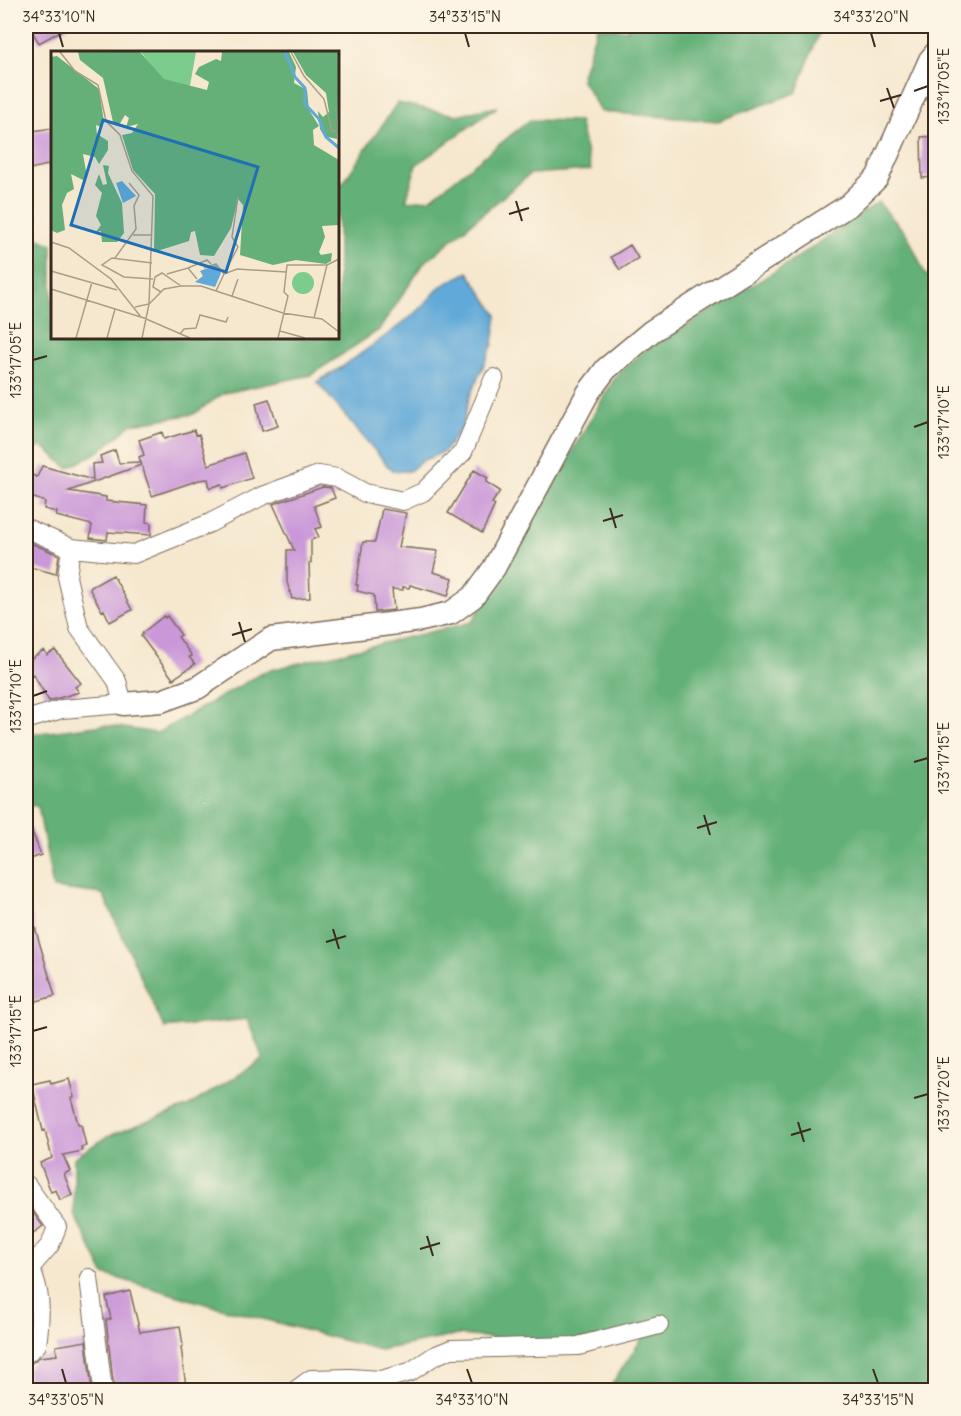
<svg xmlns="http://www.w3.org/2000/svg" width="961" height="1416" viewBox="0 0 961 1416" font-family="Delius,sans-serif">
	<rect width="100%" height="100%" fill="#fcf5e5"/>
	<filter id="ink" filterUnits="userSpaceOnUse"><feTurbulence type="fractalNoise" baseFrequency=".0167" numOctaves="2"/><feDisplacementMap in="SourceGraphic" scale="12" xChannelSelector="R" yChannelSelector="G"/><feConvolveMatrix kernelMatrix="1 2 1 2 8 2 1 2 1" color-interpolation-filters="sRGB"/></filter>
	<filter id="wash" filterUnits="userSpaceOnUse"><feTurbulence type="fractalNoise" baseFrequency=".008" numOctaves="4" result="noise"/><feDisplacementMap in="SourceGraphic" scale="24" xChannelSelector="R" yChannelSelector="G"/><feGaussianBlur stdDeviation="1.35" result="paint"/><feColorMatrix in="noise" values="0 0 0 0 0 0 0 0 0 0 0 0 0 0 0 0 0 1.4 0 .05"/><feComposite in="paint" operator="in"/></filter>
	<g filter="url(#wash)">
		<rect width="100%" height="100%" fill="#f6e8cf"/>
		<!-- forest -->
		<path fill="#64b078" stroke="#506d4b" stroke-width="1.5" d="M 627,26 L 819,26 L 818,36 L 796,93 L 718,121 L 601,112 L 581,79 L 597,27 L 627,30 Z
			M 397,103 L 456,115 L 497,107 L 416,165 L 406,201 L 430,199 L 530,120 L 579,121 L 591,170 L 530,174 L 424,263 L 379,330 L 311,375 L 224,393 L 194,414 L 132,424 L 100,451 L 68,468 L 42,446 L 26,453 L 27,266 L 26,234 L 52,244 L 52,338 L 338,338 L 338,185 L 343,183 Z
			M 878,202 L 908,236 L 925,274 L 935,281 L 935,1390 L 608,1390 L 647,1331 L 555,1343 L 458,1335 L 380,1350 L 206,1304 L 104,1274 L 74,1214 L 74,1158 L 106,1137 L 189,1106 L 263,1059 L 247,1019 L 164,1028 L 103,894 L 53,888 L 38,806 L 26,805 L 26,738 L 33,734 L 104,725 L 157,733 L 266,671 L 472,622 L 616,376 L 643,352 L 792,261 Z"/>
		<!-- water -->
		<path fill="#61a9d8" stroke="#4e6a7b" stroke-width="1.5" d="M 468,272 L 497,315 L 493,344 L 469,398 L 462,428 L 444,452 L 424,460 L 409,471 L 392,471 L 317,382 L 342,367 L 391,332 L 420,309 L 441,286 Z
			M 26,1277 L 35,1319 L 31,1342 L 26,1347 Z"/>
		<g id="blocks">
			<!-- building -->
			<path fill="#ca98d8" d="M 29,26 L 70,26 L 39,43 Z
				M 52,128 L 52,164 L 26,170 L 26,132 Z
				M 936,136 L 936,177 L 922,178 L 921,137 Z
				M 630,245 L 638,258 L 620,270 L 611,257 Z
				M 269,399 L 278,426 L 262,431 L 256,403 Z
				M 194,430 L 196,435 L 199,434 L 208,465 L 244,453 L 252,478 L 223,488 L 222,484 L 210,488 L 208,479 L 199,480 L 152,496 L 139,457 L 144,455 L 139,440 L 162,432 L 164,439 Z
				M 115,450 L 119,463 L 140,462 L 141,465 L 69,491 L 106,497 L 106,501 L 147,505 L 146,522 L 151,523 L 151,535 L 108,532 L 107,540 L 90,538 L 92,525 L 56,516 L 57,512 L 44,509 L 45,502 L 26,495 L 26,473 L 37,477 L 42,466 L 93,480 L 92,464 L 102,463 L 100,456 Z
				M 474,470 L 488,478 L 486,482 L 500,491 L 492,503 L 495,505 L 482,533 L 448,513 Z
				M 323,487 L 331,488 L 335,498 L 314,506 L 322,527 L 315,529 L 319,537 L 311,540 L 311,563 L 309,563 L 310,598 L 292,599 L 287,582 L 287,550 L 294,550 L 273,504 Z
				M 382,509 L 406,513 L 399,547 L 438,551 L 433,572 L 453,578 L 448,596 L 410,585 L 409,588 L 403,587 L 403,590 L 392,589 L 394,610 L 375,612 L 374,595 L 357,591 L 358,585 L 356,585 L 363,542 L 375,542 Z
				M 26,541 L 59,555 L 56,574 L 26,566 Z
				M 113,575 L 132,610 L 110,622 L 104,610 L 102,611 L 90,590 L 91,587 Z
				M 164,616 L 165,618 L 167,616 L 181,635 L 178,637 L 192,656 L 189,657 L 195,664 L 173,679 L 141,636 L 143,634 L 142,633 Z
				M 44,650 L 47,655 L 55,650 L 81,683 L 75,687 L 79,692 L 49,701 L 33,674 L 26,679 L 26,662 Z
				M 26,818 L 27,818 L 41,855 L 26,861 Z
				M 26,907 L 29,907 L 55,996 L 26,1004 Z
				M 69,1079 L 74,1097 L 71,1098 L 78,1124 L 81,1124 L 86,1146 L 81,1147 L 82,1151 L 63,1155 L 70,1171 L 64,1174 L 72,1195 L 60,1200 L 56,1190 L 51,1192 L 40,1163 L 52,1158 L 45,1130 L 43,1131 L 32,1084 L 50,1080 L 51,1084 Z
				M 32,1211 L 43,1226 L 26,1238 L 26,1216 Z
				M 130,1291 L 140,1332 L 180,1326 L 183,1346 L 181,1347 L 186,1387 L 161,1390 L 114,1390 L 106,1320 L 111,1319 L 106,1297 Z
				M 86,1341 L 92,1390 L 29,1390 L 27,1373 L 27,1368 L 30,1368 L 30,1364 L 40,1357 L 57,1355 L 56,1346 Z"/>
		</g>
	</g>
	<g filter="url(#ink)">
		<use href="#blocks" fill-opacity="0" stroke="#7c6c5c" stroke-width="1.5"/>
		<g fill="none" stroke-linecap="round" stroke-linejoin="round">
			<!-- minor casing -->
			<g stroke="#7c6c5c" stroke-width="20">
				<path id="minor" d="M 26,528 L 71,548 L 134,554 L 210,523 L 262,496 L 319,475 L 337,478 L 365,493 L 403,501 L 423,492 L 463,452 L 494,378
					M 26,720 L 62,709 L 123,704 L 117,681 L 79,628 L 67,577 L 71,548
					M 26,1184 L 57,1227 L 50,1245 L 30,1268
					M 26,1261 C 43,1287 41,1316 37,1345 L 26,1354
					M 89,1278 L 103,1390
					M 296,1390 L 311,1379 L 349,1378 L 381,1380 L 410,1372 L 434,1356 L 451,1349 L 578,1346 L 659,1325"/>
			</g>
			<!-- tertiary casing -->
			<g stroke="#7c6c5c" stroke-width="25">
				<path id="tertiary" d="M 123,704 L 161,701 L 197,688 L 271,639 L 421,620 L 451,613 L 473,597 L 494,568 L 588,393 L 606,369 L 652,331 L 849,205 L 877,178 L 930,60 L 936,53"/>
			</g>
			<!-- minor -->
			<use href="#minor" stroke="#fff" stroke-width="18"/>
			<!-- tertiary -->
			<use href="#tertiary" stroke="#fff" stroke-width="22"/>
		</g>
	</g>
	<!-- ticks -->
	<path fill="none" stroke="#3b2a1e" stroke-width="2" d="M 59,33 L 63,47M 465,33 L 469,47M 871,33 L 875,47M 887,88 L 894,108M 914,91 L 928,86M 880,101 L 901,95M 516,201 L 522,221M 509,214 L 529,208M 33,360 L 47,356M 914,427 L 928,422M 610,508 L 616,528M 603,521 L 623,515M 239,622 L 245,642M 232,635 L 252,629M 33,696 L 47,691M 914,762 L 928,758M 704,815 L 710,835M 697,828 L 717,822M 333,929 L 339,949M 326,942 L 346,936M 33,1031 L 47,1027M 914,1098 L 928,1094M 798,1122 L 804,1142M 791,1135 L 811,1129M 427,1236 L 433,1256M 420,1249 L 440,1243M 62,1369 L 66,1383M 467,1369 L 472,1383M 873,1369 L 878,1383"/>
	<!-- overview -->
	<g transform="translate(51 51)">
		<rect width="288" height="288" fill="#f6e8cf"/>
		<path d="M 90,1 L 145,1 L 138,40 L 114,32 ZM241 232a11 11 0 1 1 22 0a11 11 0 1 1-22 0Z" fill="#7bcc8d"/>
		<path d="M 27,1 L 89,1 L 113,28 L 156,39 L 158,31 L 144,23 L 148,16 L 165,8 L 170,10 L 171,1 L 238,1 L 245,16 L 243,32 L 256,39 L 258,59 L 268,75 L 262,79 L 263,94 L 288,109 L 288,174 L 271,175 L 274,186 L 268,201 L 270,204 L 281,202 L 280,210 L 275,213 L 245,209 L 222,214 L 189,204 L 192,154 L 187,148 L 180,177 L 163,205 L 149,204 L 144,180 L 140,181 L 138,190 L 103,201 L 104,143 L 82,119 L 71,84 L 81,82 L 87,73 L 75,76 L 78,67 L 74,64 L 68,74 L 62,71 L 52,27 L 29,9 ZM 242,1 L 288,1 L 286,88 L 273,85 L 269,78 L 267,60 L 272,66 L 278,61 L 275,42 L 255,24 ZM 6,5 L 48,38 L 53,71 L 50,76 L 45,74 L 46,83 L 57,90 L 57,99 L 48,113 L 44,106 L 32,103 L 36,126 L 32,129 L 20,123 L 23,138 L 16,142 L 11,154 L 14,179 L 6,182 L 0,179 L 0,6 ZM 52,114 L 58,115 L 57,122 L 71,152 L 73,182 L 66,191 L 51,191 L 50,180 L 45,181 L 50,174 L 45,165 L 51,142 L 44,134 L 48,123 L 52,134 L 56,133 Z" fill="#64b078"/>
		<path d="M 71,130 L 85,145 L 72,152 L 65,132 ZM 165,214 L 170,222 L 164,236 L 144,231 L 152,225 L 149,220 Z" fill="#61a9d8"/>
		<path fill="none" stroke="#61a9d8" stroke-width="3" d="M 234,1 L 244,26 L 254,37 L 254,53 L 268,68 L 275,86 L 288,97"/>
		<path fill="none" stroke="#ab9c88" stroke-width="1.5" d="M 9,1 L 24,20 L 47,34 L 55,70 L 69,84 L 81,120 L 102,145 L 98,253 L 84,256M 240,1 L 253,25 L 273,48 L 281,80 L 288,80M 82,184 L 101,184M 0,191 L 18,197 L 60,228 L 90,266M 64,207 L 85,178 L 83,155 L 88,144 L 78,132M 101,212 L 61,207 L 51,214 L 73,226 L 102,228M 137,217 L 156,209 L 160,213M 153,217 L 165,213 L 173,223M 0,220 L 66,239M 116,223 L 137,217 L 146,228M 173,223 L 187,196 L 181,186 L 187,146M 0,238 L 93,267 L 139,287M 165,240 L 173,223 L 186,218 L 235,221M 110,241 L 102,236 L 104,226 L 111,222 L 130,235M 181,245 L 187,228M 263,267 L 276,214M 229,280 L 254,287M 129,283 L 133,278 L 145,277 L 149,264 L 175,271 L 177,266M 25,287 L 41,231M 56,287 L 64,258M 91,287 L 98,253 L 113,238 L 130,235 L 150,235 L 232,262 L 271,268 L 288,281M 227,287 L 237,245 L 233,241 L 236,214 L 276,214 L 288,208"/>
		<path fill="#1f6fb2" fill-opacity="0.15" stroke="#1f6fb2" stroke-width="3" d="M 52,69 L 207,116 L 175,221 L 20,174 Z"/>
		<rect width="288" height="288" fill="none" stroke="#3b2a1e" stroke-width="3"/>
	</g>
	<!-- margin -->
	<rect width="961" height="1416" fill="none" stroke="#fcf5e5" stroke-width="66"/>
	<rect x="33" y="33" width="895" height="1350" fill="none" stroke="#3b2a1e" stroke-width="2"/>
	<g font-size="15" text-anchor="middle" fill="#3b2a1e">
		<text x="59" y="22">34°33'10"N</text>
		<text x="465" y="22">34°33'15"N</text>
		<text x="871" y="22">34°33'20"N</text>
		<text transform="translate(944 86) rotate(-90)" y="5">133°17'05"E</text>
		<text transform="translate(16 360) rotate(-90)" y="5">133°17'05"E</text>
		<text transform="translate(944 422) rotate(-90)" y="5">133°17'10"E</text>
		<text transform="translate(16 696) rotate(-90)" y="5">133°17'10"E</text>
		<text transform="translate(944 758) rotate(-90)" y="5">133°17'15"E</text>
		<text transform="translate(16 1031) rotate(-90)" y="5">133°17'15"E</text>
		<text transform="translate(944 1094) rotate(-90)" y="5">133°17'20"E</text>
		<text x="66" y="1405">34°33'05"N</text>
		<text x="472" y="1405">34°33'10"N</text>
		<text x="878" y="1405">34°33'15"N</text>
	</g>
</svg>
